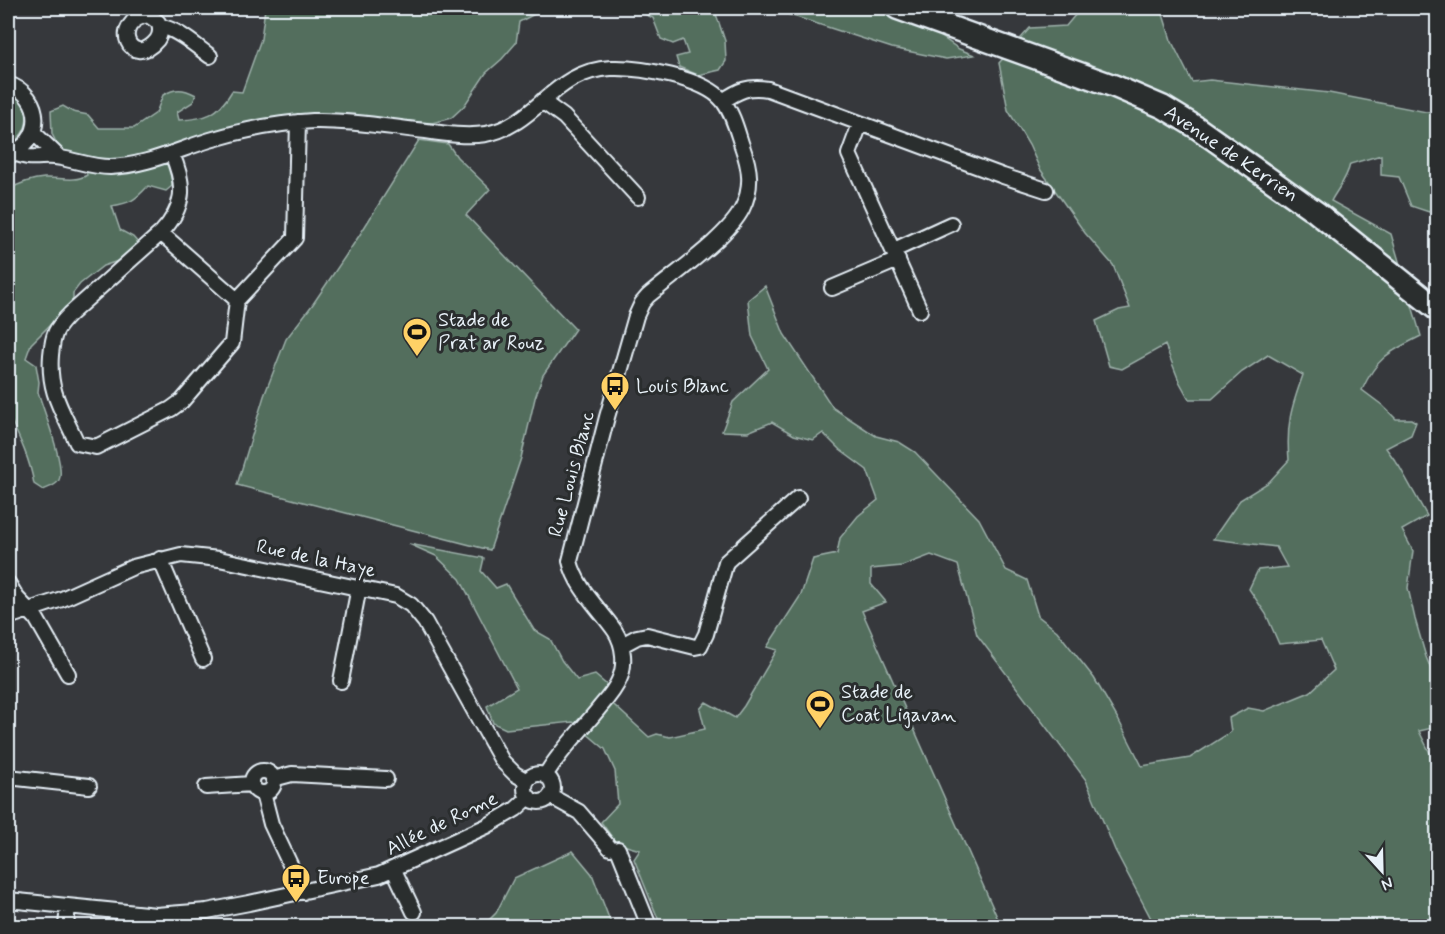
<svg xmlns="http://www.w3.org/2000/svg" width="1445" height="934" viewBox="0 0 1445 934" font-family="Mynerve,sans-serif">
	<rect width="100%" height="100%" fill="#36383c"/>
	<filter id="ink" filterUnits="userSpaceOnUse"><feTurbulence type="fractalNoise" baseFrequency=".0167" numOctaves="2"/><feDisplacementMap in="SourceGraphic" scale="12" xChannelSelector="R" yChannelSelector="G"/><feConvolveMatrix kernelMatrix="1 2 1 2 8 2 1 2 1" color-interpolation-filters="sRGB"/></filter>
	<g filter="url(#ink)">
		<!-- green -->
		<path fill="#526e5d" stroke="#9db0aa" stroke-width="1.5" d="M 265,8 L 503,8 L 504,11 L 508,8 L 546,8 L 519,22 L 516,43 L 502,59 L 486,73 L 464,106 L 451,118 L 432,123 L 341,116 L 162,151 C 166,164 172,173 172,186 L 166,191 L 148,186 C 135,200 131,203 112,206 L 120,230 L 133,237 L 139,244 L 121,260 L 103,266 L 80,284 L 73,293 L 73,299 L 64,311 L 31,344 L 26,358 L 36,365 L 39,382 L 38,392 C 43,409 66,467 59,480 C 56,486 49,487 43,490 L 34,484 C 30,459 19,437 8,414 L 8,190 C 20,183 30,179 44,178 C 59,177 74,183 87,175 L 81,157 L 60,150 L 52,134 L 51,111 L 63,106 L 73,112 L 88,115 L 99,128 L 134,128 L 156,113 L 163,95 C 175,88 183,88 196,95 L 193,102 L 177,112 L 179,120 C 206,119 218,115 232,91 L 242,92 L 261,39 Z
			M 633,8 L 714,8 L 725,41 L 726,61 L 720,70 L 698,75 L 679,67 L 676,57 L 688,54 L 683,40 L 673,44 L 661,39 L 653,18 Z
			M 778,8 L 883,8 L 920,22 L 959,49 L 974,55 L 946,59 L 892,48 L 787,14 Z
			M 1081,8 L 1161,8 L 1171,40 L 1192,82 L 1210,80 L 1329,93 L 1437,114 L 1437,209 L 1429,212 L 1411,206 L 1399,177 L 1381,175 L 1381,155 L 1350,164 C 1347,179 1338,188 1331,201 L 1391,234 L 1421,336 C 1389,352 1377,357 1362,390 L 1382,405 L 1396,419 L 1411,419 L 1416,422 L 1411,435 L 1386,448 L 1399,466 L 1427,516 L 1402,530 L 1413,551 L 1408,588 L 1415,619 L 1426,657 L 1437,683 L 1437,727 L 1419,731 L 1437,767 L 1437,926 L 1155,926 L 1115,850 L 1086,780 L 977,635 L 958,565 L 931,555 L 902,566 L 871,569 L 871,584 L 886,602 L 862,611 L 1001,926 L 661,926 L 634,859 L 640,850 L 616,843 L 601,822 L 618,804 L 615,771 L 605,749 L 573,722 L 506,729 L 493,723 L 487,706 L 517,688 L 460,579 L 436,556 L 409,544 L 484,558 L 481,571 L 496,588 L 506,584 L 534,630 L 550,639 L 562,661 L 577,680 L 595,675 L 608,686 L 603,695 L 649,737 L 657,734 L 670,737 L 705,729 L 700,709 L 706,702 L 735,718 L 744,706 L 777,650 L 767,647 L 801,595 L 813,559 L 837,554 L 840,538 L 858,516 L 878,500 L 867,470 L 840,450 L 823,433 L 813,440 L 794,435 L 772,422 L 748,432 L 722,431 L 733,402 L 768,369 L 752,336 L 748,300 L 765,286 L 784,334 L 833,408 L 876,436 L 899,442 L 915,452 L 979,519 L 1006,570 L 1027,580 L 1038,616 L 1057,631 L 1094,678 L 1118,719 L 1142,766 L 1190,758 L 1231,732 L 1229,718 L 1248,708 L 1264,711 L 1310,692 L 1334,670 L 1321,640 L 1279,644 L 1266,614 L 1249,589 L 1258,570 L 1287,567 L 1276,547 L 1213,539 L 1240,500 L 1269,482 L 1289,460 C 1286,425 1291,408 1303,375 L 1268,355 L 1242,372 L 1212,399 L 1189,399 L 1179,381 L 1165,345 L 1122,369 L 1109,366 L 1096,321 L 1119,310 L 1130,308 L 1113,265 L 1085,233 L 1040,169 L 1029,145 L 1008,110 L 999,63 L 1030,28 L 1066,26 Z
			M 8,91 C 33,102 33,134 8,145 Z
			M 419,140 L 448,144 L 457,157 L 490,189 L 466,215 L 575,329 L 543,375 L 535,398 L 521,458 L 490,550 L 237,485 L 264,396 L 286,339 L 313,304 L 359,236 Z
			M 573,851 L 592,874 L 612,926 L 483,926 L 496,913 L 514,878 Z"/>
		<g fill="none" stroke-linecap="round" stroke-linejoin="round">
			<!-- minor casing -->
			<g stroke="#e8f1f8" stroke-width="18">
				<path id="minor" d="M 148,15 L 158,22 C 161,28 161,34 157,40 C 131,71 109,22 148,15 Z
					M 160,27 C 175,27 197,47 210,56
					M 8,84 C 44,95 45,143 8,154
					M 542,101 L 564,117 L 638,197
					M 723,101 C 739,90 748,86 768,89 L 1003,176 L 1046,190
					M 860,124 L 849,154 L 920,310
					M 33,132 L 59,157
					M 13,152 C 31,162 43,154 61,158 C 78,161 92,167 110,167 C 145,166 177,150 210,140 C 243,130 278,123 313,121 C 350,120 389,127 426,131 C 446,134 466,137 486,134 C 538,124 552,71 611,68 C 639,67 705,78 723,101 C 733,114 737,131 742,146 C 750,168 753,187 742,209 C 728,237 674,274 648,296 L 642,303 L 636,316 L 607,417 L 570,561 C 576,588 600,609 615,631 C 624,645 626,665 619,680 C 615,690 607,699 600,707 C 582,730 560,750 545,776
					M 161,233 L 237,300 L 232,343 L 182,401 L 171,409 L 96,447 L 77,443 C 62,410 48,392 51,355 C 53,334 55,329 70,314 L 161,233 C 185,207 186,186 172,154
					M 894,250 L 951,224
					M 832,288 L 898,260
					M 237,300 L 295,238 L 298,122
					M 160,559 L 203,659
					M 8,583 L 17,598 L 36,618 L 68,674
					M 8,617 L 62,599 L 133,567 L 181,555 L 219,559 L 396,596 L 411,605 L 425,622 L 502,761 L 515,774 L 527,781
					M 622,645 L 637,637 L 647,635 L 695,647 L 700,646 L 706,634 L 726,562 L 798,498
					M 341,681 L 359,587
					M252 782a11 11 0 1 1 22 0a11 11 0 1 1-22 0Z
					M525 788a14 14 0 1 1 28 0a14 14 0 1 1-28 0Z
					M 8,777 L 89,786
					M 273,779 L 292,774 L 386,779
					M 206,787 L 252,784
					M 263,793 L 271,824 L 303,892
					M 550,796 L 579,812 L 610,848
					M 618,849 L 649,926
					M 394,870 L 414,912
					M 8,900 L 156,915 L 207,911 L 249,903 L 379,875 L 487,826 L 516,809 L 529,797
					M 66,926 L 68,906"/>
			</g>
			<!-- primary casing -->
			<g stroke="#e8f1f8" stroke-width="26">
				<path id="primary" d="M 897,8 L 1114,86 L 1163,107 L 1196,127 L 1316,212 L 1438,310"/>
			</g>
			<!-- minor -->
			<use href="#minor" stroke="#2a2d2e" stroke-width="14"/>
			<!-- primary -->
			<use href="#primary" stroke="#2a2d2e" stroke-width="21"/>
		</g>
	</g>
	<!-- icons -->
	<defs>
		<g id="stadium-pin" transform="scale(1.5)"><path d="M0 17L-7.5 6A9.5 9.5 0 1 1 7.5 6Z" fill="#ffd166" stroke="#2a2d2e"/><path d="M0-5a6.5 5 0 1 0 0 10a6.5 5 0 1 0 0-10ZM-3.5-1.8h7v3.6h-7Z" fill="#111"/></g>
		<g id="bus-pin" transform="scale(1.5)"><path d="M0 17L-7.5 6A9.5 9.5 0 1 1 7.5 6Z" fill="#ffd166" stroke="#2a2d2e"/><path d="M-5-6H5V4H4V6H2V4H-2V6H-4V4H-5ZM-3.5-4V0h7V-4ZM-3.5 1.2v1.5H-2V1.2ZM2 1.2v1.5H3.5V1.2Z" fill="#111"/></g>
	</defs>
	<g fill-rule="evenodd">
		<use href="#stadium-pin" x="417" y="332"/>
		<use href="#bus-pin" x="615" y="386"/>
		<use href="#stadium-pin" x="820" y="704"/>
		<use href="#bus-pin" x="296" y="878"/>
	</g>
	<g text-anchor="middle" dominant-baseline="central" stroke-width="6" stroke-linejoin="round" paint-order="stroke">
		<!-- street labels -->
		<g font-size="20" fill="#e8f1f8" stroke="#2a2d2e">
			<text transform="translate(1231 154) rotate(34)">Avenue de Kerrien</text>
			<text transform="translate(572 474) rotate(-75)">Rue Louis Blanc</text>
			<text transform="translate(316 559) rotate(12)">Rue de la Haye</text>
			<text transform="translate(442 824) rotate(-26)">Allée de Rome</text>
		</g>
		<!-- poi labels -->
		<g font-size="20" fill="#e8f1f8" stroke="#2a2d2e" text-anchor="start">
			<text x="438" y="320">Stade de<tspan x="438" dy="23">Prat ar Rouz</tspan></text>
			<text x="636" y="386">Louis Blanc</text>
			<text x="841" y="692">Stade de<tspan x="841" dy="23">Coat Ligavan</tspan></text>
			<text x="317" y="878">Europe</text>
		</g>
	</g>
	<!-- margin -->
	<rect width="1445" height="934" fill="none" stroke="#2a2d2e" stroke-width="30"/>
	<rect x="15" y="15" width="1415" height="904" fill="none" stroke="#e8f1f8" stroke-width="2" filter="url(#ink)"/>
	<!-- north arrow -->
	<g transform="translate(1382 871) rotate(158)" stroke="#2a2d2e" stroke-width="4.5" paint-order="stroke">
	<path d="M0-4.5L10 22L0 15L-10 22Z" fill="#e8f1f8"/>
	<text y="-9" font-size="16" font-weight="bold" text-anchor="middle" fill="#e8f1f8">N</text>
	</g>
</svg>
